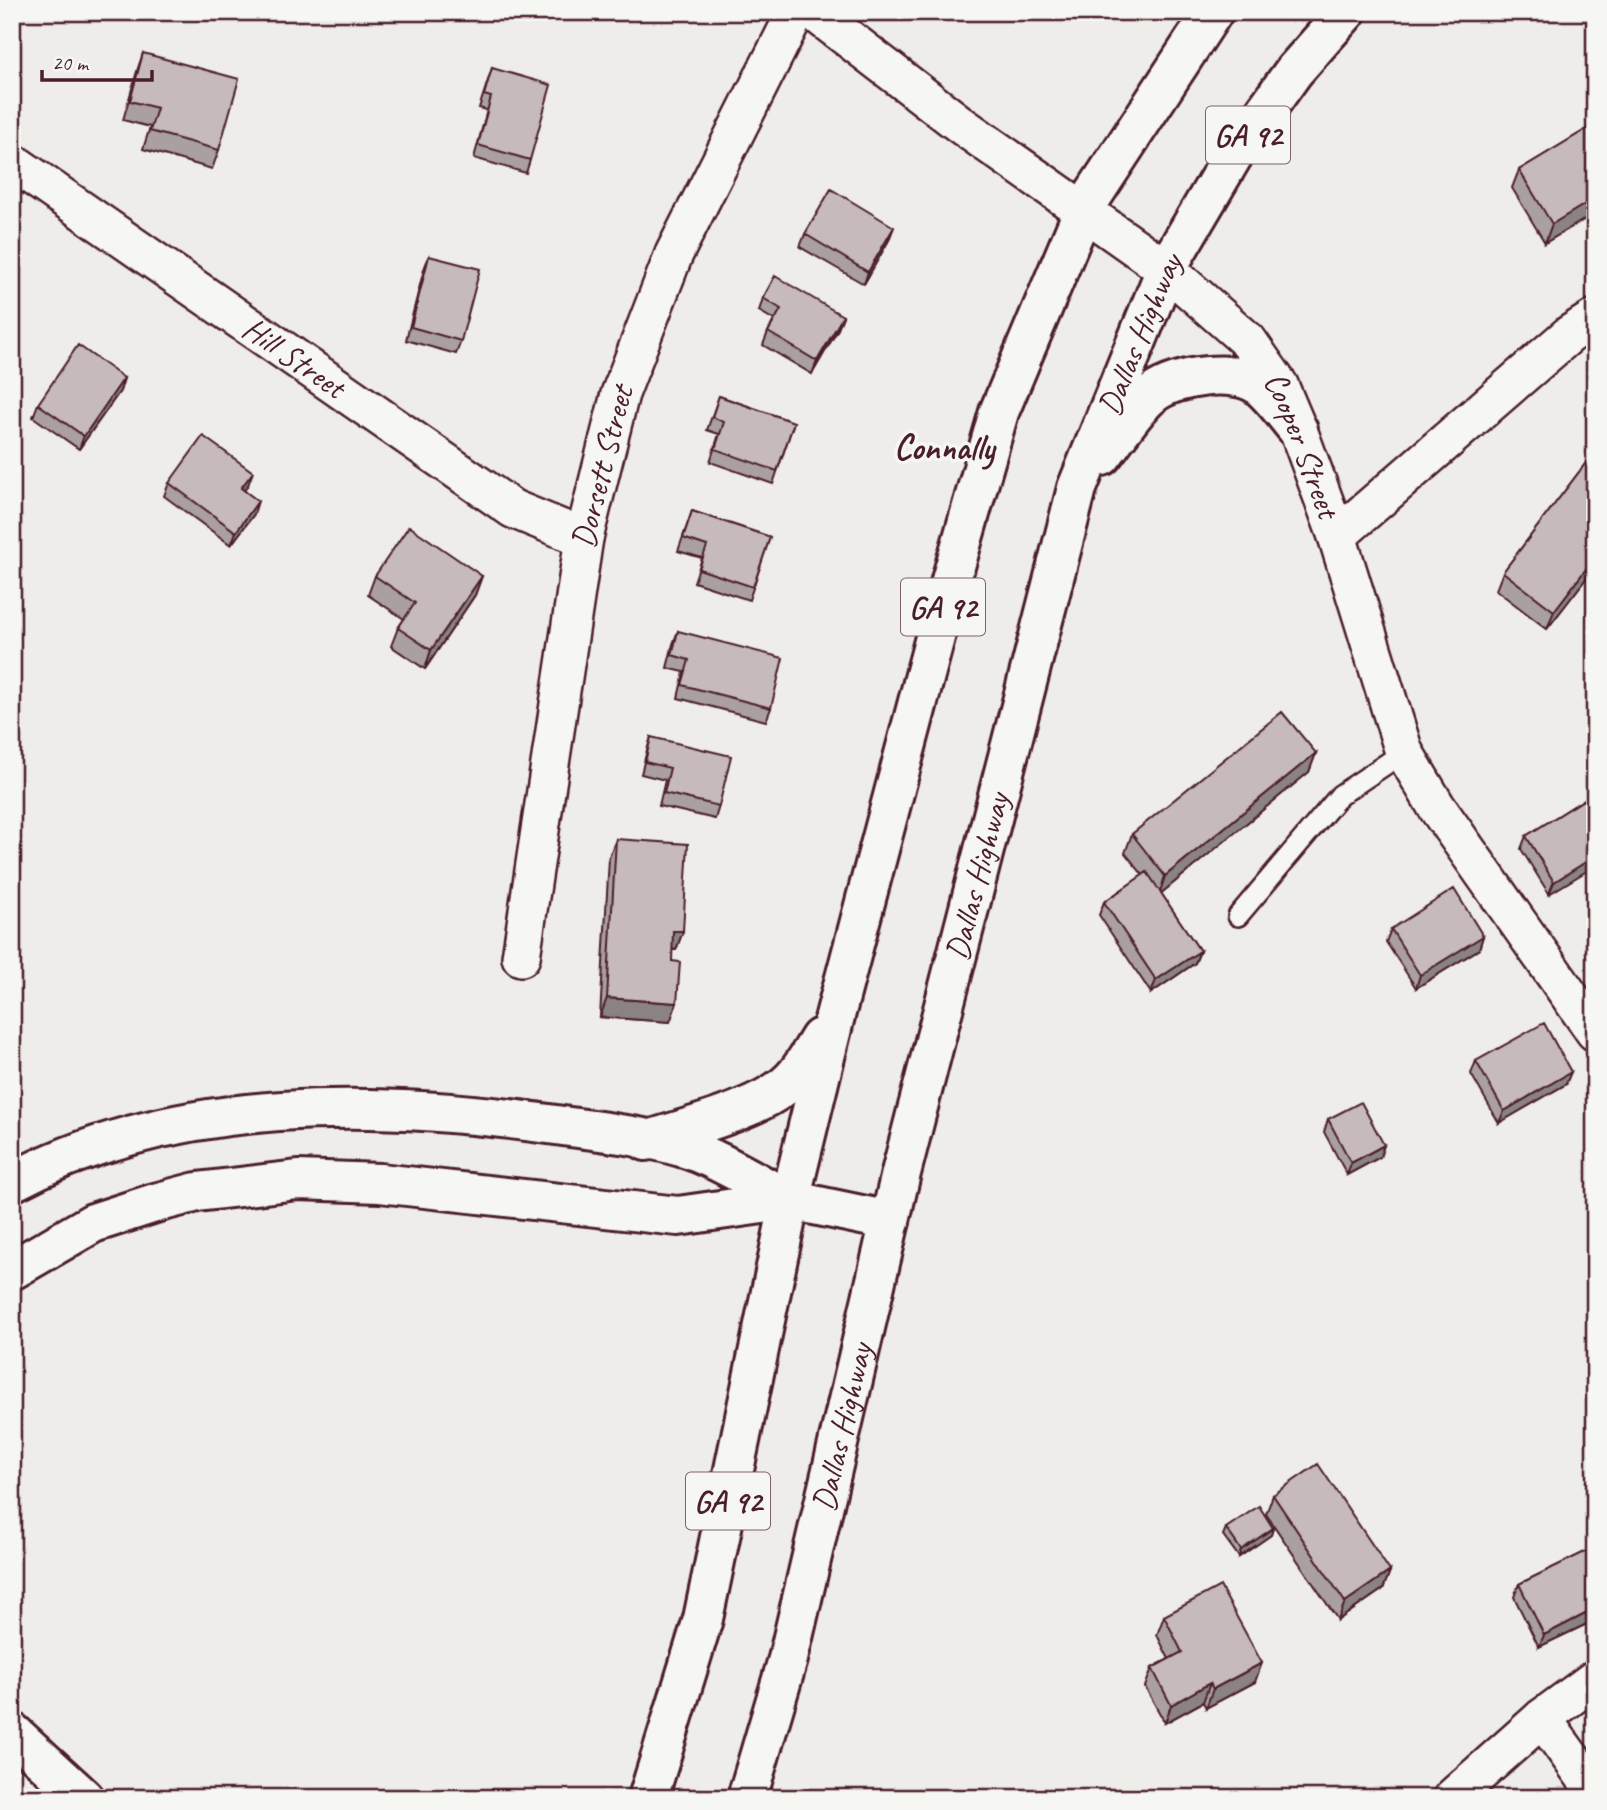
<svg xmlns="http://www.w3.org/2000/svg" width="1607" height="1810" viewBox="0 0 1607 1810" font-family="Caveat,sans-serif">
	<rect width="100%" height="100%" fill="#efedea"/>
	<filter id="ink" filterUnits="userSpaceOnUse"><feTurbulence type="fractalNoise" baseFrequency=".0143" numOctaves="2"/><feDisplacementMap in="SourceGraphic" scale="14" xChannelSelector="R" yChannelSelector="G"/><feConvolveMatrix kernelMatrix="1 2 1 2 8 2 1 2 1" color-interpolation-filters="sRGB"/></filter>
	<g filter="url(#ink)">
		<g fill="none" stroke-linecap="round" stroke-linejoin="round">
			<!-- lane casing -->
			<g stroke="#4a1f2b" stroke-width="24">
				<path id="lane" d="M 1238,916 L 1340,795 L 1404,752"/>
			</g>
			<!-- street casing -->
			<g stroke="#4a1f2b" stroke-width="42">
				<g id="street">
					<path id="s1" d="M 814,12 L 961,125 L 1166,269 L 1248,341 L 1279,385 L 1298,430 L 1337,536 L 1404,752 L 1436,806 L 1595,1032"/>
					<path id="s2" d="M 12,162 L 513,509 L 584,538"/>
					<path d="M 1337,536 L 1570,334 L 1595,318"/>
					<path id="s3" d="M 521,957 L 584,538 L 620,394 L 674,254 L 796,12"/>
					<path d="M 1542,1718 L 1595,1791"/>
					<path d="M 1452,1798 L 1542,1718 L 1595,1679"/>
				</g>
			</g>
			<!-- secondary casing -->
			<g stroke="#4a1f2b" stroke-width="44">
				<path id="secondary" d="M 12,1182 C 176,1095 377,1099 556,1125 C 596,1131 641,1135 681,1147 C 714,1156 758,1184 790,1200
					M 12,1270 L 93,1223 L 155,1203 L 197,1192 L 298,1180 L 380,1183 L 678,1216 L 790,1200"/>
			</g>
			<!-- primary casing -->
			<g stroke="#4a1f2b" stroke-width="44">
				<g id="primary">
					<path d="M 1102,456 C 1115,440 1138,404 1154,393 C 1176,376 1235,368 1258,385 C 1273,397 1286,416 1298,430"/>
					<path d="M 646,1141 C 685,1128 764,1109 792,1079 C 803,1068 811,1052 820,1038"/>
					<path d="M 790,1200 L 890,1221"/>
					<path d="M 12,1732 L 84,1798"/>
					<path d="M 648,1798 L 703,1619 L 790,1200 L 835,1016 L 938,626 L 999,412 L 1084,209 L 1213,12"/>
					<path id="s4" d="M 747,1798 L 788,1659 L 901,1173 L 1077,488 L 1166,269 L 1232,157 L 1294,71 L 1346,12"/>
				</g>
			</g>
			<!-- lane -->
			<use href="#lane" stroke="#f6f6f2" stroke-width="19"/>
			<!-- street -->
			<use href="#street" stroke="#f6f6f2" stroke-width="37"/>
			<!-- secondary -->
			<use href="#secondary" stroke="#f6f6f2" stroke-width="38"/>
			<!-- primary -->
			<use href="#primary" stroke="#f6f6f2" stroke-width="38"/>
		</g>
		<!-- wall -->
		<path fill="#aaa0a1" stroke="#4a1f2b" stroke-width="2" d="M 554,12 L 573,12 L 571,18 Z
			M 143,53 L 219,150 L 212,169 L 143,149 L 150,127 L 123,120 L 137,71 Z
			M 492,68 L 530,160 L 526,173 L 474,158 L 487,110 L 479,108 Z
			M 1595,124 L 1595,213 L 1545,243 L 1512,188 L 1519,170 Z
			M 805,234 L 889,240 L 864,284 L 800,247 Z
			M 429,256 L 461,341 L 456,354 L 406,340 L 424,269 Z
			M 763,298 L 843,316 L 838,329 L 812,374 L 763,345 L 768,332 L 774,320 L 759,311 Z
			M 124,378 L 120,391 L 79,449 L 33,417 L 38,404 Z
			M 719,396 L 794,422 L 773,484 L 710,462 L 719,434 L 707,430 Z
			M 1595,451 L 1595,567 L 1547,629 L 1496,590 L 1503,572 Z
			M 169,483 L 248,485 L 244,491 L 254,514 L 231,545 L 164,496 Z
			M 692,511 L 770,537 L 749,600 L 694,582 L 702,558 L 678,551 Z
			M 375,576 L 482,576 L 475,595 L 425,669 L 391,646 L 398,628 L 404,619 L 368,595 Z
			M 678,631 L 771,708 L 766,721 L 678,698 L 684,672 L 667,668 L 673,644 Z
			M 651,737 L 719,806 L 715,819 L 659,806 L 665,780 L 641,774 L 647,750 Z
			M 1316,753 L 1309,772 L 1161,893 L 1200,951 L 1195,963 L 1151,993 L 1099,915 L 1104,902 L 1143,875 L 1125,853 L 1132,834 Z
			M 1585,799 L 1549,894 L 1521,849 L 1526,836 Z
			M 616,839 L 683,931 L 676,950 L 672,950 L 670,1022 L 600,1017 L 609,858 Z
			M 1391,929 L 1483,936 L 1479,949 L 1416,988 L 1386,942 Z
			M 1476,1061 L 1566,1084 L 1499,1123 L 1471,1074 Z
			M 1328,1119 L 1384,1145 L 1380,1157 L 1347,1175 L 1324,1132 Z
			M 1273,1495 L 1390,1571 L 1383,1589 L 1338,1620 L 1266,1514 Z
			M 1226,1528 L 1273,1528 L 1271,1535 L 1239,1557 L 1223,1535 Z
			M 1595,1547 L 1595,1620 L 1539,1647 L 1514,1597 L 1519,1584 Z
			M 1164,1616 L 1255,1682 L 1206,1708 L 1203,1702 L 1165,1723 L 1145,1687 L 1152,1668 L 1169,1659 L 1157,1635 Z"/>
		<!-- shaded-wall -->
		<path fill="#8b8283" stroke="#4a1f2b" stroke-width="2" d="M 1595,198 L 1595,213 L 1545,243 L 1552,224 Z
			M 894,227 L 889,240 L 864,284 L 868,272 Z
			M 843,316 L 838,329 L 812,374 L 817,361 Z
			M 124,378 L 120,391 L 79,449 L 84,436 Z
			M 253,472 L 248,485 L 236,501 L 241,488 Z
			M 258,501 L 254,514 L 231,545 L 236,532 Z
			M 1595,557 L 1595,567 L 1547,629 L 1554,611 Z
			M 482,576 L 475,595 L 425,669 L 431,650 Z
			M 1316,753 L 1309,772 L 1159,895 L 1165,876 Z
			M 1595,856 L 1595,866 L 1549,894 L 1554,882 Z
			M 673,931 L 683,931 L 676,950 L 667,949 Z
			M 1483,936 L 1479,949 L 1416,988 L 1420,975 Z
			M 1200,951 L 1195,963 L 1151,993 L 1156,980 Z
			M 607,998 L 677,1003 L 670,1022 L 600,1017 Z
			M 1571,1072 L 1566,1084 L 1499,1123 L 1504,1111 Z
			M 1384,1145 L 1380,1157 L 1347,1175 L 1351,1163 Z
			M 1273,1528 L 1271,1535 L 1239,1557 L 1241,1550 Z
			M 1390,1571 L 1383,1589 L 1338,1620 L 1345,1602 Z
			M 1595,1609 L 1595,1620 L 1539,1647 L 1544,1635 Z
			M 1262,1663 L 1255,1682 L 1206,1708 L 1213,1689 Z
			M 1210,1683 L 1203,1702 L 1165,1723 L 1171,1705 Z"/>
		<!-- building -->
		<path fill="#c6babb" stroke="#4a1f2b" stroke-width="2" d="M 143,53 L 239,79 L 219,150 L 150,131 L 157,108 L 130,101 Z
			M 492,68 L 551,85 L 530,160 L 478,145 L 491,97 L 484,95 Z
			M 1595,124 L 1595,198 L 1552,224 L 1519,170 Z
			M 831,189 L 894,227 L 868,272 L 805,234 Z
			M 429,256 L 480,269 L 461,341 L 411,327 Z
			M 775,276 L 843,316 L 817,361 L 768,332 L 781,309 L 763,298 Z
			M 78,345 L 124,378 L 84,436 L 38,404 Z
			M 719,396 L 794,422 L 777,471 L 715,449 L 724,422 L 712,417 Z
			M 203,436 L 253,472 L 241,488 L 258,501 L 236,532 L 169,483 Z
			M 1595,451 L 1595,557 L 1554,611 L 1503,572 Z
			M 692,511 L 770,537 L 753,587 L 699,569 L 707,546 L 683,538 Z
			M 409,526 L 482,576 L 431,650 L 398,628 L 415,603 L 375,576 Z
			M 678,631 L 783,658 L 771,708 L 682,685 L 689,660 L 672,655 Z
			M 1282,712 L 1316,753 L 1165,876 L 1132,834 Z
			M 651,737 L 731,756 L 719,806 L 664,793 L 670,768 L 645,762 Z
			M 1585,799 L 1595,815 L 1595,856 L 1554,882 L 1526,836 Z
			M 616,839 L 688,844 L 683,931 L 673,931 L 672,961 L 680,962 L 677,1003 L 607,998 Z
			M 1147,872 L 1200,951 L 1156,980 L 1104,902 Z
			M 1454,889 L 1483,936 L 1420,975 L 1391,929 Z
			M 1544,1023 L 1571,1072 L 1504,1111 L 1476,1061 Z
			M 1361,1102 L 1384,1145 L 1351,1163 L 1328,1119 Z
			M 1318,1464 L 1390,1571 L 1345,1602 L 1273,1495 Z
			M 1259,1506 L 1273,1528 L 1241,1550 L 1226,1528 Z
			M 1595,1547 L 1595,1609 L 1544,1635 L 1519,1584 Z
			M 1220,1586 L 1262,1663 L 1213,1689 L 1210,1683 L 1171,1705 L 1152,1668 L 1182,1652 L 1164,1616 Z"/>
	</g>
	<g text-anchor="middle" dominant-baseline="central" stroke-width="7" stroke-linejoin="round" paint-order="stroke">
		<!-- shield labels -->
		<g fill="#f6f6f2" stroke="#7e6067" stroke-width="2">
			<rect x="1206" y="106.5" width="84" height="57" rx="5"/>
			<rect x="901" y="578.5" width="84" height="57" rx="5"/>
			<rect x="686" y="1472.5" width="84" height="57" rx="5"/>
		</g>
		<g font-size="32" font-weight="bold" fill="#4a1f2b">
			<text x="1248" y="135">GA 92</text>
			<text x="943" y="607">GA 92</text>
			<text x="728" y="1501">GA 92</text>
		</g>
		<!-- street labels -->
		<g font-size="33" fill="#4a1f2b" stroke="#f6f6f2">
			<text stroke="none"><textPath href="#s4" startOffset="1517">Dallas Highway</textPath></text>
			<text stroke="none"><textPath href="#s2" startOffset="343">Hill Street</textPath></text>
			<text stroke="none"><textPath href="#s1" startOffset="663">Cooper Street</textPath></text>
			<text stroke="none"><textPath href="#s3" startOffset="497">Dorsett Street</textPath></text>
			<text stroke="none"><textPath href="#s4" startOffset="950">Dallas Highway</textPath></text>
			<text stroke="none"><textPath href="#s4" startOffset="383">Dallas Highway</textPath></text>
		</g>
		<!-- neighbourhood labels -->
		<g font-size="35" font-weight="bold" fill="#4a1f2b" stroke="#f6f6f2">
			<text x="944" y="447">Connally</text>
		</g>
	</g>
	<!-- margin -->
	<rect width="1607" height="1810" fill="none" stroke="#f6f6f2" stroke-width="42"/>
	<rect x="21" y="21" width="1565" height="1768" fill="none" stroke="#4a1f2b" stroke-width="2.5" filter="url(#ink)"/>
	<!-- scale -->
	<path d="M42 70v10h110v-10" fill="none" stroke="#4a1f2b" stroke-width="3.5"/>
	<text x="52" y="70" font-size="21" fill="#4a1f2b" stroke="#f6f6f2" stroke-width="5" paint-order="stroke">20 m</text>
</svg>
